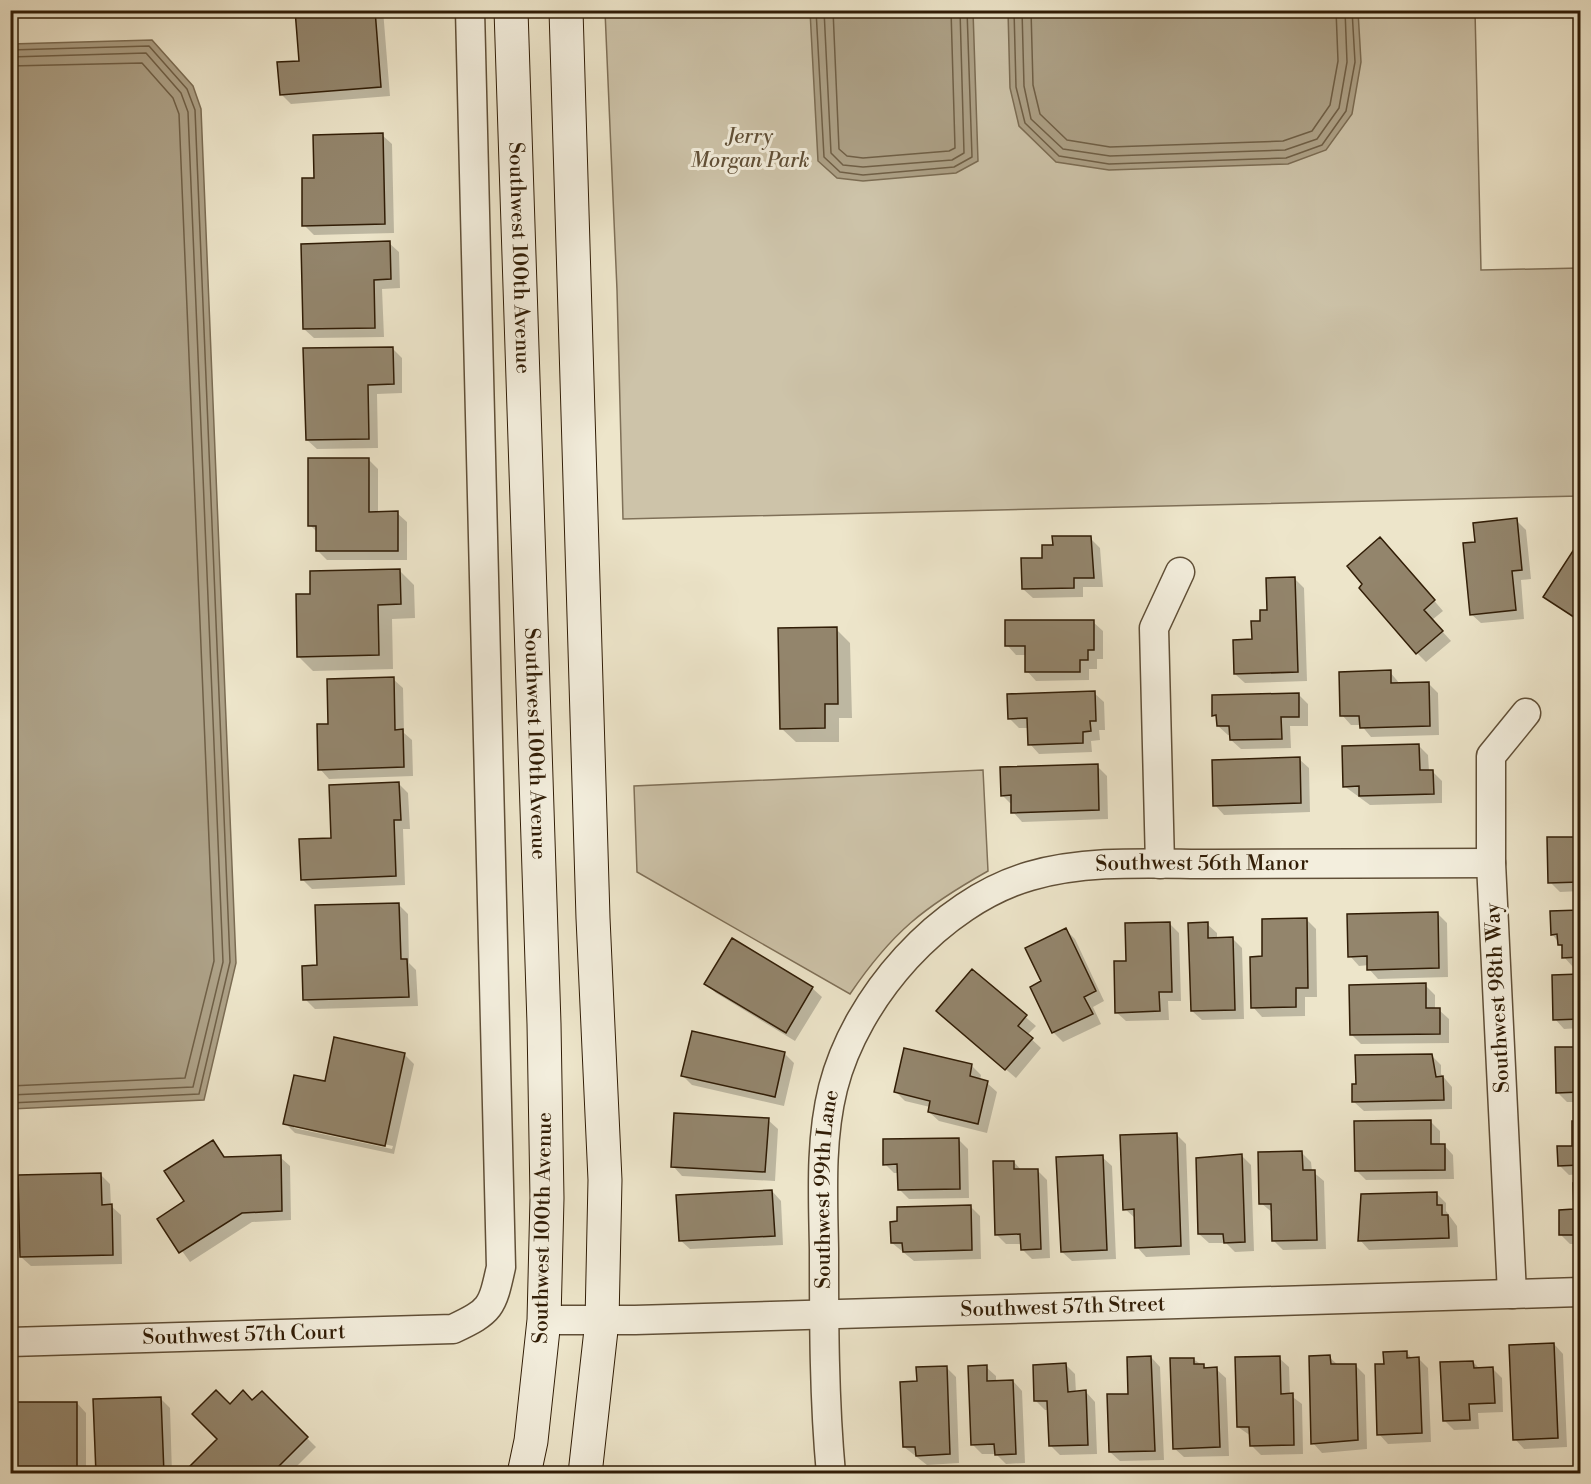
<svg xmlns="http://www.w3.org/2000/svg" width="1591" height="1484" viewBox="0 0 1591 1484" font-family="'Libre Bodoni',serif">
	<rect width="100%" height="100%" fill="#ede5ca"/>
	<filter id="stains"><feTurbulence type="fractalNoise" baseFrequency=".00333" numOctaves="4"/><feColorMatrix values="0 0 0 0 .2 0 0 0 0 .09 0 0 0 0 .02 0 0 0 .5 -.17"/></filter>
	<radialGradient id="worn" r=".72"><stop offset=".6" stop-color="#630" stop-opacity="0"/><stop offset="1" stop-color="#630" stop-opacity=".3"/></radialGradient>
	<!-- green -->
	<path fill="#cdc3a9" stroke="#7f7058" stroke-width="1.5" d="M 605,11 L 1475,11 L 1481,270 L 1580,268 L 1580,496 L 623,519 L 617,290 Z
		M 983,770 L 988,871 C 924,907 892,932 850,994 L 637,872 L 634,786 Z"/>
	<!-- water -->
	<path fill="#ada187" stroke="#7b6c53" stroke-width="1.5" d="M 810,11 L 973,11 L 978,161 L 956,173 L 863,181 L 837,178 L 818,161 Z
		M 1008,11 L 1358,11 L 1361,62 L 1352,114 L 1326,150 L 1288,164 L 1109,170 L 1056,162 L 1019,126 L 1010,88 Z
		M 152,40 L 193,86 L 201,109 L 236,963 L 204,1100 L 11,1109 L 11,44 Z"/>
	<!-- shadow -->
	<path fill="#0003" fill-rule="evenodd" d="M 297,10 L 383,10 L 390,96 L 291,104 L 281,94 L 301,62 Z
		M 382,135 L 392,144 L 394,233 L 314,235 L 304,225 L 316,179 Z
		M 389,243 L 399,252 L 400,288 L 382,289 L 384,337 L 314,338 L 304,329 Z
		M 392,348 L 402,358 L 402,393 L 377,394 L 378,448 L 317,449 L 307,440 Z
		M 368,459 L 378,469 L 378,513 L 397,513 L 407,522 L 407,560 L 327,560 L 318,551 L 318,533 L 310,525 Z
		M 1516,520 L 1526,530 L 1531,579 L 1521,580 L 1524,619 L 1481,623 L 1471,614 L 1477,543 Z
		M 1090,538 L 1100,548 L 1103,587 L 1083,587 L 1083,597 L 1033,598 L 1023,589 L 1054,546 Z
		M 1580,543 L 1580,623 L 1545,596 Z
		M 1389,548 L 1443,611 L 1432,620 L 1451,641 L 1426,662 L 1417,653 Z
		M 400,571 L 414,585 L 415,618 L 392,619 L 393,669 L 313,671 L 298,656 L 312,595 Z
		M 1295,579 L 1304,588 L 1307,681 L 1245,683 L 1235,674 L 1268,612 Z
		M 1093,622 L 1103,631 L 1103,659 L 1097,659 L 1097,669 L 1089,669 L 1089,680 L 1036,681 L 1027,671 L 1027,655 L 1016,655 L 1007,645 Z
		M 836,629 L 850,643 L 852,718 L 839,718 L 839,742 L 796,742 L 781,728 Z
		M 1390,672 L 1400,684 L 1428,683 L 1438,693 L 1439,735 L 1371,737 L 1361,725 L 1351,725 L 1342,715 Z
		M 393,679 L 403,688 L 404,733 L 412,740 L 413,776 L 329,779 L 320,769 L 330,725 Z
		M 1094,693 L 1104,702 L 1105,730 L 1099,730 L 1100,740 L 1091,741 L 1092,752 L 1039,754 L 1030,744 L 1029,728 L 1019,728 L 1009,718 Z
		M 1298,694 L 1308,704 L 1308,726 L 1290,726 L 1291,748 L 1241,749 L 1231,740 L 1231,735 L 1228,735 L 1218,726 L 1218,719 L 1214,715 Z
		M 1419,746 L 1428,755 L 1429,771 L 1432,771 L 1442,781 L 1442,803 L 1370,805 L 1344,786 Z
		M 1299,759 L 1309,768 L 1310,812 L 1224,815 L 1215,805 Z
		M 1097,766 L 1107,776 L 1108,819 L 1022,822 L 1013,812 L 1012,805 L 1002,795 Z
		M 399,784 L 408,793 L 410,829 L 403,829 L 405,885 L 312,889 L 302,879 L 332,839 Z
		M 1580,838 L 1580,891 L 1560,892 L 1550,882 L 1549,839 Z
		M 398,904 L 408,914 L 409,963 L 416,970 L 418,1006 L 315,1009 L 305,999 L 318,966 Z
		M 1580,911 L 1580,966 L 1573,967 L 1564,957 L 1563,948 L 1552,934 L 1551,913 Z
		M 1438,914 L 1447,923 L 1448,977 L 1378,979 L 1369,969 L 1369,965 L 1359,966 L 1350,956 Z
		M 1306,919 L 1316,929 L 1317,997 L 1305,997 L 1305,1016 L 1262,1017 L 1253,1007 L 1264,957 Z
		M 1170,924 L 1179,933 L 1181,1001 L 1168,1001 L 1169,1020 L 1126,1021 L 1116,1012 L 1128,962 Z
		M 1207,924 L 1217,933 L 1217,939 L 1232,938 L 1242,948 L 1244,1019 L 1202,1020 L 1192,1011 Z
		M 1066,930 L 1075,939 L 1104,1001 L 1093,1007 L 1101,1024 L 1063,1042 L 1053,1032 L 1043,982 Z
		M 972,971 L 1036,1026 L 1027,1035 L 1041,1048 L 1016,1078 L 938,1011 Z
		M 1580,975 L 1580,1028 L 1564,1029 L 1555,1019 L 1554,976 Z
		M 706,984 L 812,988 L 822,997 L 795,1041 L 716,993 Z
		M 1425,985 L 1435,995 L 1435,1010 L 1439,1010 L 1449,1019 L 1449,1043 L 1361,1044 L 1352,1035 Z
		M 1580,1048 L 1580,1102 L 1567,1102 L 1557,1092 L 1556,1049 Z
		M 784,1053 L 794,1063 L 784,1106 L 692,1085 L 683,1076 Z
		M 404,1054 L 414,1064 L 394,1154 L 295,1133 L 285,1123 L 326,1083 ZM 294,1125 L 393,1146 L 392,1149 L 294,1128 Z
		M 1431,1055 L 1441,1065 L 1441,1074 L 1452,1087 L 1452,1109 L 1364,1111 L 1354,1102 Z
		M 972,1066 L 981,1075 L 980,1081 L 987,1083 L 997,1092 L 987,1133 L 939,1121 L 929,1112 L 930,1107 L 905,1101 L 895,1091 Z
		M 768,1120 L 778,1129 L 775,1181 L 682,1176 L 673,1166 Z
		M 1430,1121 L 1440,1131 L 1440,1146 L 1444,1145 L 1453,1155 L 1454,1179 L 1366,1180 L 1357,1171 Z
		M 1574,1123 L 1580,1123 L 1580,1174 L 1569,1175 L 1559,1165 L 1574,1147 Z
		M 1176,1134 L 1186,1144 L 1190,1255 L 1146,1257 L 1137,1247 L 1136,1219 L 1125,1209 Z
		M 958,1139 L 968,1149 L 969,1198 L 909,1199 L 899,1189 L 899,1173 L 894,1173 L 885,1164 Z
		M 213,1142 L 227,1159 L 280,1157 L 290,1166 L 291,1220 L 252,1222 L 190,1262 L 159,1219 L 186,1202 Z
		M 1302,1153 L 1311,1162 L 1312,1171 L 1324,1181 L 1326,1249 L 1283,1250 L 1273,1240 L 1273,1213 L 1261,1203 Z
		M 1242,1156 L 1251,1165 L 1254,1251 L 1235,1252 L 1226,1243 L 1209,1243 L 1199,1234 Z
		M 1102,1157 L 1112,1166 L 1116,1259 L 1072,1261 L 1062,1252 Z
		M 1014,1162 L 1022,1171 L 1037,1170 L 1047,1180 L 1050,1258 L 1032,1259 L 1022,1249 L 1022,1244 L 1006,1244 L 997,1235 Z
		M 101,1175 L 110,1184 L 111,1206 L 121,1215 L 122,1264 L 31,1266 L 21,1257 Z
		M 1575,1184 L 1580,1184 L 1580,1244 L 1570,1244 L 1561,1235 L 1575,1211 Z
		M 772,1191 L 781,1201 L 783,1245 L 690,1249 L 680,1240 Z
		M 1437,1194 L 1446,1203 L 1446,1211 L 1457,1226 L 1458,1247 L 1369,1250 L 1360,1240 Z
		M 971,1207 L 980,1216 L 981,1259 L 914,1261 L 892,1243 Z
		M 1554,1344 L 1563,1354 L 1567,1447 L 1524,1449 L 1515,1439 Z
		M 1578,1347 L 1580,1347 L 1580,1421 Z
		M 1407,1353 L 1413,1359 L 1419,1359 L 1428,1368 L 1431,1442 L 1388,1444 L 1379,1434 L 1386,1366 Z
		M 1151,1357 L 1160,1367 L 1164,1460 L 1120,1461 L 1110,1452 Z
		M 1329,1357 L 1338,1365 L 1355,1365 L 1365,1375 L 1367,1449 L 1322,1453 L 1313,1443 Z
		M 1279,1358 L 1289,1367 L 1290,1395 L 1302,1404 L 1303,1454 L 1261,1455 L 1251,1445 L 1251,1436 L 1238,1427 Z
		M 1193,1359 L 1208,1369 L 1216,1369 L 1226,1378 L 1229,1456 L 1184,1457 L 1174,1448 Z
		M 1473,1362 L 1480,1369 L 1493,1369 L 1502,1378 L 1503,1412 L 1478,1413 L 1479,1429 L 1454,1430 L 1444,1420 Z
		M 1066,1365 L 1075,1374 L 1076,1393 L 1086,1392 L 1095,1402 L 1097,1454 L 1060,1455 L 1051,1446 L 1049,1410 L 1045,1410 L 1035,1400 Z
		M 946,1367 L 956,1377 L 959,1463 L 927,1465 L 904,1447 L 918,1382 Z
		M 986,1367 L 996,1376 L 996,1382 L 1013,1381 L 1022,1391 L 1025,1463 L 1006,1464 L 996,1454 L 982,1454 L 973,1445 Z
		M 262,1393 L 316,1447 L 289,1474 L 198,1474 L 219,1439 L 230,1406 L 252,1402 Z
		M 161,1399 L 170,1408 L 172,1474 L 97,1474 Z
		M 77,1403 L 86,1413 L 86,1474 L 16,1474 Z"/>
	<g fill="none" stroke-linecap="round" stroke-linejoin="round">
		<!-- shore -->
		<path stroke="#6f5f46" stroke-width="1.5" d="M 816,10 L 824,157 L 840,172 L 863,175 L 954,167 L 972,157 L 967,10
			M 824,10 L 831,153 L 843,165 L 863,167 L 952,160 L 964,153 L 960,10
			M 833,10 L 839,149 L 847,156 L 863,158 L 949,151 L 955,148 L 951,10
			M 1014,10 L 1016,87 L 1025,123 L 1059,156 L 1109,164 L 1286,158 L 1322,145 L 1346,111 L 1355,62 L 1352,10
			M 1022,10 L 1024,86 L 1031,119 L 1063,149 L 1110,156 L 1285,150 L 1317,139 L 1339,108 L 1347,62 L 1345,10
			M 1031,10 L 1033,85 L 1040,114 L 1067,140 L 1110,147 L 1283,141 L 1312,131 L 1330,105 L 1338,61 L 1336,10
			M 10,50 L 149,46 L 187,89 L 195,110 L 230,962 L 199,1094 L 10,1103
			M 10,57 L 146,53 L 181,93 L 188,112 L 223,962 L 193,1087 L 10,1095
			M 10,66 L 142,63 L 173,98 L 179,114 L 214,961 L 185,1078 L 10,1086"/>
	</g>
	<!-- building -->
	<path fill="#93856c" stroke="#311d06" stroke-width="1.5" d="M 295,10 L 375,10 L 381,87 L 280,95 L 277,62 L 299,61 Z
		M 383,133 L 385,224 L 302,226 L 302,178 L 314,178 L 313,135 Z
		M 390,241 L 391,279 L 374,280 L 375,328 L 303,329 L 301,244 Z
		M 393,347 L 394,384 L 368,385 L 369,439 L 306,440 L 303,348 Z
		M 308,458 L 369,458 L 369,512 L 398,511 L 398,551 L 316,551 L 316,526 L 308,526 Z
		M 1517,518 L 1522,570 L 1512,571 L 1516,610 L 1470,615 L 1463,543 L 1475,542 L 1473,523 Z
		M 1052,536 L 1091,536 L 1094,578 L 1074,578 L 1074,588 L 1022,589 L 1021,558 L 1042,558 L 1042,545 L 1053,545 Z
		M 1380,537 L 1435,600 L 1424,610 L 1443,631 L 1416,654 L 1359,588 L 1362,584 L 1347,566 Z
		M 1580,540 L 1580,621 L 1543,597 Z
		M 400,569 L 401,604 L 378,605 L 379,655 L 297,657 L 296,594 L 310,594 L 310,571 Z
		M 1295,577 L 1298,672 L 1234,674 L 1233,640 L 1252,639 L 1251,621 L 1260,621 L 1260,610 L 1267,610 L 1266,578 Z
		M 1005,620 L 1094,620 L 1094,650 L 1088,650 L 1088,660 L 1080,660 L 1080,672 L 1025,672 L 1025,646 L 1005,646 Z
		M 837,627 L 838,704 L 825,704 L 825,728 L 780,729 L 778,628 Z
		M 1391,670 L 1391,683 L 1429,682 L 1430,726 L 1360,728 L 1359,716 L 1340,716 L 1339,672 Z
		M 394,677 L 395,730 L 403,729 L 404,767 L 318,770 L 317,724 L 328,724 L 327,679 Z
		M 1095,691 L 1096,721 L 1090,721 L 1091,731 L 1083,732 L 1083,743 L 1028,745 L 1027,718 L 1008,719 L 1007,694 Z
		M 1299,693 L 1299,717 L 1281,717 L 1282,739 L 1230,740 L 1229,726 L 1217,726 L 1216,715 L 1212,716 L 1212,695 Z
		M 1419,744 L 1420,770 L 1433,770 L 1434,794 L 1359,796 L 1359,786 L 1343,787 L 1342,746 Z
		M 1300,757 L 1301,803 L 1213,806 L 1212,760 Z
		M 1098,764 L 1099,810 L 1011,813 L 1011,795 L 1001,796 L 1000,767 Z
		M 399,782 L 401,820 L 394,820 L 396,876 L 301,880 L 299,839 L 331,838 L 329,785 Z
		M 1547,837 L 1580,837 L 1580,882 L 1548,883 Z
		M 399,903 L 401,959 L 407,959 L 409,997 L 303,1000 L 302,966 L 317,965 L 315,905 Z
		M 1580,910 L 1580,957 L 1562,958 L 1562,945 L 1558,945 L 1557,934 L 1551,935 L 1550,911 Z
		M 1438,912 L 1439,968 L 1367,970 L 1367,956 L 1348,957 L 1347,914 Z
		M 1307,918 L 1308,988 L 1296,988 L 1296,1007 L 1251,1008 L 1250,957 L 1262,956 L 1262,919 Z
		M 1170,922 L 1172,992 L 1159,992 L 1160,1011 L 1115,1013 L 1114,961 L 1126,961 L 1125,923 Z
		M 1208,922 L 1208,938 L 1233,937 L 1235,1010 L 1191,1011 L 1188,923 Z
		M 1066,928 L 1096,991 L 1084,997 L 1093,1014 L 1052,1033 L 1030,987 L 1041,981 L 1025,948 Z
		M 732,938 L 813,987 L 786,1033 L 704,984 Z
		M 972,969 L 1027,1015 L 1018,1026 L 1033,1038 L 1005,1070 L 936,1011 Z
		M 1580,974 L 1580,1019 L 1553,1020 L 1552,975 Z
		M 1426,983 L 1426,1008 L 1440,1008 L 1440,1034 L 1350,1035 L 1349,985 Z
		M 692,1031 L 785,1052 L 775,1097 L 681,1076 Z
		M 334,1037 L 405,1053 L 385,1146 L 283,1124 L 294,1075 L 325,1081 Z
		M 1555,1047 L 1580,1047 L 1580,1092 L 1556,1093 Z
		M 904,1048 L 972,1064 L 970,1076 L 988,1081 L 978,1124 L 928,1112 L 930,1101 L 894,1092 Z
		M 1432,1054 L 1436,1077 L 1443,1076 L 1444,1100 L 1352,1102 L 1352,1084 L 1356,1084 L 1355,1055 Z
		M 674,1113 L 769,1118 L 765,1172 L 671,1167 Z
		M 1431,1120 L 1431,1144 L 1445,1144 L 1445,1170 L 1355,1171 L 1354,1121 Z
		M 1572,1121 L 1580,1121 L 1580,1165 L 1558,1166 L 1557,1146 L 1572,1146 Z
		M 1177,1133 L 1181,1246 L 1135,1248 L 1134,1209 L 1123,1210 L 1120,1135 Z
		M 959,1138 L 960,1189 L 898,1190 L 897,1164 L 883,1165 L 883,1139 Z
		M 213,1140 L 224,1157 L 281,1155 L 282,1211 L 242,1213 L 179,1253 L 157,1219 L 184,1201 L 164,1171 Z
		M 1302,1151 L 1303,1170 L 1315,1170 L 1317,1240 L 1272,1241 L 1271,1204 L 1259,1204 L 1258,1152 Z
		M 1242,1154 L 1245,1242 L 1224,1243 L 1223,1234 L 1198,1234 L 1196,1158 Z
		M 1103,1155 L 1107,1250 L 1061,1252 L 1056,1157 Z
		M 993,1161 L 1014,1161 L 1014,1169 L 1038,1169 L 1041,1249 L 1021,1250 L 1020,1234 L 995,1235 Z
		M 101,1173 L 102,1205 L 112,1204 L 113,1255 L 20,1257 L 18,1175 Z
		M 1573,1183 L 1580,1183 L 1580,1235 L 1559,1235 L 1559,1210 L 1574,1209 Z
		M 772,1190 L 775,1236 L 679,1241 L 676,1195 Z
		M 1437,1192 L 1437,1205 L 1442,1205 L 1442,1215 L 1448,1215 L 1449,1238 L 1358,1241 L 1361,1194 Z
		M 971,1205 L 972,1250 L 903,1252 L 902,1243 L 891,1243 L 890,1222 L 897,1221 L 897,1207 Z
		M 1554,1343 L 1558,1438 L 1513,1440 L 1509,1345 Z
		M 1580,1345 L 1580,1436 L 1579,1436 L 1577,1346 Z
		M 1407,1351 L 1407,1358 L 1419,1357 L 1422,1433 L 1377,1435 L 1375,1364 L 1384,1364 L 1383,1352 Z
		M 1330,1355 L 1331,1364 L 1356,1364 L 1358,1440 L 1311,1444 L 1309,1356 Z
		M 1151,1356 L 1155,1451 L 1109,1452 L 1107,1394 L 1128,1394 L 1127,1357 Z
		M 1280,1356 L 1281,1394 L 1293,1393 L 1294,1445 L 1250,1446 L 1249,1427 L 1237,1427 L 1235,1357 Z
		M 1170,1358 L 1194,1358 L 1194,1364 L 1204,1364 L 1204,1368 L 1217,1367 L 1220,1447 L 1173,1449 Z
		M 1473,1361 L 1474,1368 L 1493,1367 L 1495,1403 L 1469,1404 L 1470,1420 L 1443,1421 L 1440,1362 Z
		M 1066,1363 L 1068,1392 L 1086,1390 L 1088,1445 L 1049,1446 L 1047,1401 L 1034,1401 L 1033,1365 Z
		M 987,1365 L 987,1381 L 1013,1380 L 1016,1454 L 995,1455 L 994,1444 L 971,1445 L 968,1366 Z
		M 947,1366 L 950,1454 L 916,1456 L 915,1447 L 903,1447 L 900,1382 L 917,1381 L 916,1367 Z
		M 216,1390 L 230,1404 L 243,1390 L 252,1400 L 262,1391 L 308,1437 L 271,1474 L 196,1474 L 189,1467 L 217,1439 L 192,1414 Z
		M 161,1397 L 164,1474 L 96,1474 L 93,1399 Z
		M 15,1402 L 77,1402 L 77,1474 L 15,1474 Z"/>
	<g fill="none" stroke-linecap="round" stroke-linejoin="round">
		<!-- street casing -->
		<g stroke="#604f37" stroke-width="31">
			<g id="street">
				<path d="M 1160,864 L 1154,628 L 1180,572"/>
				<path d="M 1512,1294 L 1491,863 L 1491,756 L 1526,713"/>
				<path id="s1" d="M 544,1320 L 635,1320 L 1580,1292"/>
				<path id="s2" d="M 10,1342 L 453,1329 C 491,1311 492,1308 501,1267 L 470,10"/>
				<path id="s3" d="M 831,1474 C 824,1399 824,1323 824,1249 C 823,1195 820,1140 833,1088 C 856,997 940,902 1030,876 C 1089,859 1154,864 1214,864 C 1306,864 1399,863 1491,863"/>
			</g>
		</g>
		<!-- secondary casing -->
		<g stroke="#311d06" stroke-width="35">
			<g id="secondary">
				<path id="s4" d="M 511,10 L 544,1024 L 547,1198 L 544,1320 L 531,1441 L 524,1474"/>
				<path d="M 566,10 L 593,918 L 605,1180 L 602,1321 L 585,1474"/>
			</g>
		</g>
		<!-- street -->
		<use href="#street" stroke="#f3eedd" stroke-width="28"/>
		<!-- secondary -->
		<use href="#secondary" stroke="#f3eedd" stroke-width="33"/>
	</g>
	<g text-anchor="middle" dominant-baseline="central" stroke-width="6" stroke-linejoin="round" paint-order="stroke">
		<!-- park labels -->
		<g font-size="21" font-style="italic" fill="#604f37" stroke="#f3eedd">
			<text x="750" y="137">Jerry<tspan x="750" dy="24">Morgan Park</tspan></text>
		</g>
		<!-- street labels -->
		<g font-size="21" fill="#311d06" stroke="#f3eedd">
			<text stroke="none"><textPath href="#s4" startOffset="248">Southwest 100th Avenue</textPath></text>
			<text stroke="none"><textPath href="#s4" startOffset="734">Southwest 100th Avenue</textPath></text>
			<text stroke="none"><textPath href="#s3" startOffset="861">Southwest 56th Manor</textPath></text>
			<text transform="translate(1498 998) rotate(-93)">Southwest 98th Way</text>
			<text stroke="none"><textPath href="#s3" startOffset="285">Southwest 99th Lane</textPath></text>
			<text transform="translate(543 1228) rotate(-89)">Southwest 100th Avenue</text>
			<text stroke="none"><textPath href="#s1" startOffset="519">Southwest 57th Street</textPath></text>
			<text stroke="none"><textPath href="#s2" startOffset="234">Southwest 57th Court</textPath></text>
		</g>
	</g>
	<!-- margin -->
	<rect width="1591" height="1484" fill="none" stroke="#ede5ca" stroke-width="36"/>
	<rect x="12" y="12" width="1567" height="1460" fill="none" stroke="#311d06" stroke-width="3"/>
	<rect x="18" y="18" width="1555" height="1448" fill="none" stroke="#311d06" stroke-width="1.5"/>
	<rect width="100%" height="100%" filter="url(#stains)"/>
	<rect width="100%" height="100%" fill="url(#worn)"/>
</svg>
